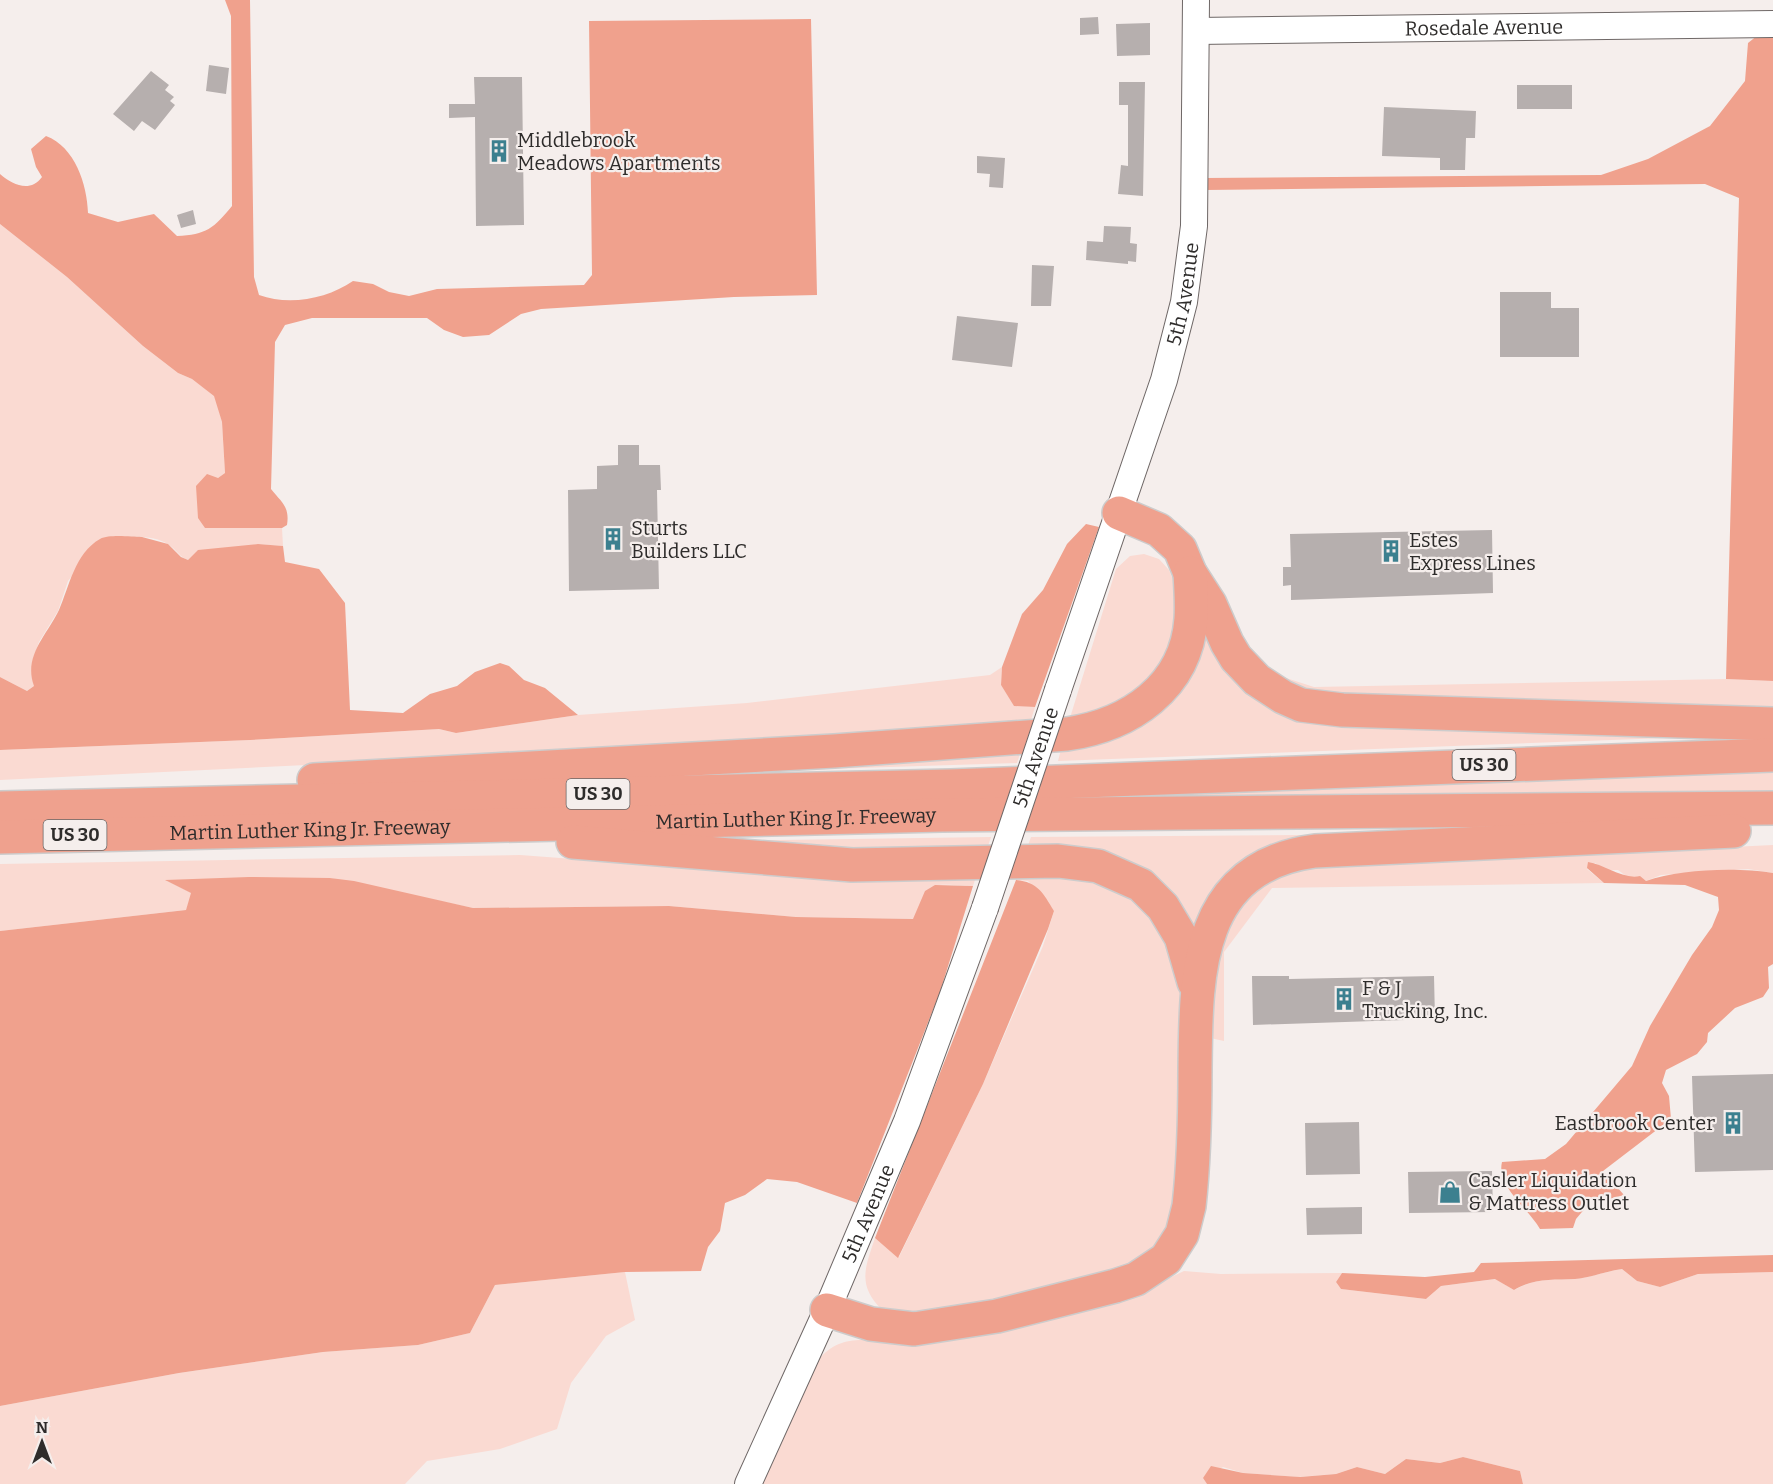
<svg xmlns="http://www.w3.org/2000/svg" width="1773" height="1484" viewBox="0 0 1773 1484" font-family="Bitter,serif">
	<rect width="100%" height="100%" fill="#f5eeec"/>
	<!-- green -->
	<path fill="#fadad2" d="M 0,224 L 67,277 L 143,346 L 178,373 L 192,379 L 215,396 L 222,422 L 225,473 L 218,478 L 205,528 L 282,528 L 283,546 L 258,544 L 188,560 C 179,557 177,550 169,545 C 151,532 122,538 101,539 L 68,581 L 58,611 L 39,642 L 33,659 L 34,686 L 27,691 L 0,677 Z
		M 1144,554 L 1159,559 L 1169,570 L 1176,587 L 1178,625 L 1165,661 L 1127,702 L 1069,721 L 1116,569 L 1130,556 Z
		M 1200,618 L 1243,682 L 1692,737 L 1058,761 L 1062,746 L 1100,739 Z
		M 1256,658 L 1283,677 L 1314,687 L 1726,679 L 1773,681 L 1773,710 L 1302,696 Z
		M 1002,667 L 1001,685 L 1014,705 L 1035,707 L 1030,723 L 696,746 L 0,780 L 0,750 L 250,740 L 439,729 L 456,733 L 578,715 L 747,703 L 990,675 Z
		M 1022,748 L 1017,763 L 734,772 Z
		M 1773,772 L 1773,794 L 1068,800 L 1128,792 Z
		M 1426,834 L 1320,841 L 1198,927 L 1191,927 L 1180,909 L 1026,851 L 1031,837 Z
		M 991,837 L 986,852 L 909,854 L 716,841 Z
		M 1773,845 L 1773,873 L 1748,869 L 1661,875 L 1646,881 L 1626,876 L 1618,870 L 1606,870 L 1595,863 L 1587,869 L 1604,883 L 1272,888 L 1224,952 L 1224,1041 L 1210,1038 L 1220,932 L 1250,892 L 1269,880 L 1313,867 Z
		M 520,855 L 839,879 L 976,877 L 973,886 C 931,885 931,877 914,919 L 796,917 L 669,906 L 473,908 L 330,878 L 167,881 L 192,893 L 186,910 L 0,931 L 0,864 Z
		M 1018,874 L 1080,876 L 1123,890 L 1162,922 L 1181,976 L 1178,1175 L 1175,1203 L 1169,1224 L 1157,1244 L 1139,1260 L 1119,1269 L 1010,1298 L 922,1313 L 882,1310 C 857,1285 865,1268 875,1238 L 899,1257 L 983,1084 L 1043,946 L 1054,911 L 1028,881 L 1016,880 Z
		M 1622,1269 L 1637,1281 L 1660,1287 L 1698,1274 L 1773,1272 L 1773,1484 L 1523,1484 L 1520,1471 L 1463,1457 L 1440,1463 L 1406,1459 L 1385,1474 L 1357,1467 L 1336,1474 L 1298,1477 L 1243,1473 L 1223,1467 L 1203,1478 L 1207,1484 L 761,1484 L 820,1358 C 836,1340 853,1339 876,1340 L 1131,1296 L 1184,1271 L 1221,1274 L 1342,1273 L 1336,1282 L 1341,1289 L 1426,1299 L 1441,1286 L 1496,1279 L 1514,1290 C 1535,1278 1552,1280 1575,1279 C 1589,1278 1607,1271 1622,1269 Z
		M 625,1272 L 635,1320 L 606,1336 L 571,1383 L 557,1429 L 500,1449 L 427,1461 L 405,1484 L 0,1484 L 0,1406 L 179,1373 L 323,1352 L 418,1345 L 470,1333 L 495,1285 Z"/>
	<!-- forest -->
	<path fill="#f0a18d" d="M 225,0 L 250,0 L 254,277 L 259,295 C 289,306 327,299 353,281 L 373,284 L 389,292 L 409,296 L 437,289 L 584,285 L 592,275 L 589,21 L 811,19 L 817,295 L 734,297 L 541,309 L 521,314 L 489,335 L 463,337 L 444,330 L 427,318 L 312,318 L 285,325 L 275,342 L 271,489 C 281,502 290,506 287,525 L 282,528 L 205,528 L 198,518 L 196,486 L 207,474 L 218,478 L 225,473 L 222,422 L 214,396 L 192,379 L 178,373 L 143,346 L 67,277 L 0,224 L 0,174 C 13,185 30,193 42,177 L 36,167 L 31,149 L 46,136 C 75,147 87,184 88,213 L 118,222 L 154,214 L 177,236 C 206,235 214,228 232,206 L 231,16 Z
		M 1773,34 L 1773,681 L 1726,679 L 1739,198 L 1705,184 L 1205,190 L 1205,178 L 1601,175 L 1648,159 L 1710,126 L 1745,81 L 1748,43 L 1758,35 Z
		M 1086,524 L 1099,527 L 1035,707 L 1014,706 L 1001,685 L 1002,667 L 1022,614 L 1043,590 L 1067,544 Z
		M 142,537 L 168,544 L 181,557 L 188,560 L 198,550 L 258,544 L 283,546 L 285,562 L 319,569 L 345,603 L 350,710 L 403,713 L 430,694 L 457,686 L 475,672 L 500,663 L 509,666 L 524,680 L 545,688 L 578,715 L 456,733 L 439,729 L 250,740 L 0,750 L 0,677 L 27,691 L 34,686 C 23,656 47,635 59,610 C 69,587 75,553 100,539 C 110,534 131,537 142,537 Z
		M 1588,862 C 1604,864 1623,880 1640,876 L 1646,881 C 1680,869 1737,867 1773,873 L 1773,964 L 1768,967 L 1769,988 L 1763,997 L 1735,1008 L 1708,1033 L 1707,1042 L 1697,1054 L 1666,1070 L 1662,1083 L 1669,1096 L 1671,1119 L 1603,1171 L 1624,1195 L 1609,1199 L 1592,1200 L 1576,1219 L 1573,1228 L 1540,1229 C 1529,1209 1496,1186 1502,1162 L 1545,1159 L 1566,1144 L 1632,1066 L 1650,1026 L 1692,955 L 1712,927 L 1719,910 L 1718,897 L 1685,885 L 1604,883 L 1587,868 Z
		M 249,877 L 330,878 L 354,881 L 473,908 L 669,906 L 796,917 L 913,919 L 925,891 L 935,885 L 973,886 L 940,992 L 857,1203 L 797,1182 L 767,1179 L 745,1195 L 725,1203 L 720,1231 L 708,1247 L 701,1271 L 625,1272 L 495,1285 L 470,1333 L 418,1345 L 323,1352 L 179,1373 L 0,1406 L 0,931 L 186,910 L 191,893 L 165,880 Z
		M 1016,880 C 1038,882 1043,893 1054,911 L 1048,929 L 983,1084 L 898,1258 L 875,1238 Z
		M 1773,1255 L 1773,1272 L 1698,1274 L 1660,1287 L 1637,1281 L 1622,1269 C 1606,1271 1590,1278 1575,1279 C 1552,1280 1534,1278 1514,1290 L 1495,1279 L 1441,1286 L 1426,1299 L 1341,1289 L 1336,1282 L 1342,1273 L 1425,1277 L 1474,1272 L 1481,1263 Z
		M 1463,1457 L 1520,1471 L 1523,1484 L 1207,1484 L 1203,1478 L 1211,1466 L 1243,1473 L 1300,1477 L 1336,1474 L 1357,1467 L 1385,1474 L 1406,1459 L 1440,1463 Z"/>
	<!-- building -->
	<path fill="#b6afae" d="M 1098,17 L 1099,34 L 1080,35 L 1080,18 Z
		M 1150,23 L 1150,55 L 1117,56 L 1116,24 Z
		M 209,65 L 229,68 L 226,94 L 206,91 Z
		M 151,71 L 169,85 L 165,90 L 174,97 L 170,101 L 175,105 L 155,130 L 142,121 L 134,131 L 113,114 Z
		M 474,77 L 522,77 L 524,225 L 476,226 L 475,117 L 449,118 L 449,104 L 475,104 Z
		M 1119,82 L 1145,82 L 1143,196 L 1118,194 L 1121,165 L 1128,166 L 1128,105 L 1119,105 Z
		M 1517,85 L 1572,85 L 1572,109 L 1517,109 Z
		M 1384,107 L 1476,111 L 1475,138 L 1466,138 L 1465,170 L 1440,170 L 1440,158 L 1382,156 Z
		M 977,156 L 1005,158 L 1003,188 L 989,187 L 990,174 L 977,173 Z
		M 193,210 L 196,224 L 181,228 L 177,215 Z
		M 1104,226 L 1131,227 L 1130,243 L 1137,244 L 1136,262 L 1128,261 L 1128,264 L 1086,260 L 1087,241 L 1103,242 Z
		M 1032,265 L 1054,266 L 1051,306 L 1031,306 Z
		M 1500,292 L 1551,292 L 1551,308 L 1579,308 L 1579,357 L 1500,357 Z
		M 957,316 L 1018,323 L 1012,367 L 952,360 Z
		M 618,445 L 639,445 L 639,465 L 660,465 L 661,490 L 657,490 L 659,589 L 569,591 L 568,490 L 597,489 L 597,466 L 618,465 Z
		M 1492,530 L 1493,593 L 1291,600 L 1291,585 L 1283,586 L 1283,567 L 1291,567 L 1290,534 Z
		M 1252,976 L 1289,976 L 1289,979 L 1434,976 L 1435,1019 L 1253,1025 Z
		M 1773,1074 L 1773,1170 L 1695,1172 L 1692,1076 Z
		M 1359,1122 L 1360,1174 L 1306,1175 L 1305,1123 Z
		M 1492,1171 L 1493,1212 L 1409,1213 L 1408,1172 Z
		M 1362,1207 L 1362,1234 L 1307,1235 L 1306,1208 Z"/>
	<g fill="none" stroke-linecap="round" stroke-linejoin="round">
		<!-- minor casing -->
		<g stroke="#6e6766" stroke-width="28">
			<g id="minor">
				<path id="s1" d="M 1196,31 L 1773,24"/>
				<path id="s2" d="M 1058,690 L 1164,380 L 1184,302 L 1194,226 L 1196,0"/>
				<path id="s3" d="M 748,1484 L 827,1310 L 907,1121 L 985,908"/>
			</g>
		</g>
		<!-- highway casing -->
		<g stroke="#cdcccc" stroke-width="36">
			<g id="highway">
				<path d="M 1119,513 L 1159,530 L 1180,549 L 1190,573 L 1210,604 L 1227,643 L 1236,658 L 1257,680 L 1283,697 L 1301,705 L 1342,710 L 1773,724"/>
				<path d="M 314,780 L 834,751 L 1067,734 C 1129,725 1186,688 1191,619 C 1192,604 1191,588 1190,573"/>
				<path d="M 0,808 L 950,786 L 1773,755"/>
				<path id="s4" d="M 0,837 L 942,815 L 1773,808"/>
				<path d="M 573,842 L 852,865 L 1058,861 L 1098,866 L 1141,885 L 1163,907 L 1181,937 L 1194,982"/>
				<path d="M 827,1310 L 871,1324 L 914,1329 L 997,1316 L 1115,1286 L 1136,1279 L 1166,1259 L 1182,1234 L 1189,1206 C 1194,1161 1195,1114 1195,1069 C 1196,974 1195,867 1315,851 L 1734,831"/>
			</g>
		</g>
		<!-- minor -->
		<use href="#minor" stroke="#fff" stroke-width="26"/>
		<!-- highway -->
		<use href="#highway" stroke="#efa18e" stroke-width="33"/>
		<!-- minor-bridge casing -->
		<g stroke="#6e6766" stroke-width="28" stroke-linecap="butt">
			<g id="minor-bridge">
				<path id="s5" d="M 985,908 L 1058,690"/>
			</g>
		</g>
		<!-- minor-bridge -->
		<use href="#minor-bridge" stroke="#fff" stroke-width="26"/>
	</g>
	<!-- icons -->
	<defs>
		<g id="building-bare" transform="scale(1.8)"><path d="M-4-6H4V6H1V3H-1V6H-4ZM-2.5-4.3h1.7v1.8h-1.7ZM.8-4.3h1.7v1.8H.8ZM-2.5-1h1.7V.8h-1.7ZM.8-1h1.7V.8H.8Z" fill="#3c808f" stroke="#f5eeec" stroke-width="2.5" paint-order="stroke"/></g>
		<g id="shop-bare" transform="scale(1.8)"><path d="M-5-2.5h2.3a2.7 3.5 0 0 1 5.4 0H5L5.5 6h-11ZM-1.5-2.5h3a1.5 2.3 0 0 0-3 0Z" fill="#3c808f" stroke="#f5eeec" stroke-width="2.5" paint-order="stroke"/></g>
	</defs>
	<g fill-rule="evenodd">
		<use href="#building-bare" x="499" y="151"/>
		<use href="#building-bare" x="613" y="539"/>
		<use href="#building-bare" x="1391" y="551"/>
		<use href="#building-bare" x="1344" y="999"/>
		<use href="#building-bare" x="1733" y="1123"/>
		<use href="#shop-bare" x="1450" y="1192"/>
	</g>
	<g text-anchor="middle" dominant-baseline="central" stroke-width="4.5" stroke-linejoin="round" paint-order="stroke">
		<!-- shield labels -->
		<g fill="#f5eeec" stroke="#6a6665" stroke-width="1.5">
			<rect x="1452.5" y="750" width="63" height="30" rx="4.5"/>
			<rect x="566.5" y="779" width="63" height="30" rx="4.5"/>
			<rect x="43.5" y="820" width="63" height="30" rx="4.5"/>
		</g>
		<g font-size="18" font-weight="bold" fill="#2e2c2b">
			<text x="1484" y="765">US 30</text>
			<text x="598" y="794">US 30</text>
			<text x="75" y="835">US 30</text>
		</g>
		<!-- street labels -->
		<g font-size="20" fill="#2e2c2b" stroke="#f5eeec">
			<text stroke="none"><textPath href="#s1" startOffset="288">Rosedale Avenue</textPath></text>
			<text stroke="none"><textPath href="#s2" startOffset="416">5th Avenue</textPath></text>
			<text stroke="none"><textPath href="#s5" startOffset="159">5th Avenue</textPath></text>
			<text stroke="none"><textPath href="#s4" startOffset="796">Martin Luther King Jr. Freeway</textPath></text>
			<text stroke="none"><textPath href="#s4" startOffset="310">Martin Luther King Jr. Freeway</textPath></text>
			<text stroke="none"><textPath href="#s3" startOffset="296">5th Avenue</textPath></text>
		</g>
		<!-- poi labels -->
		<g font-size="20" fill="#2e2c2b" stroke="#f5eeec" text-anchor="start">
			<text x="517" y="140">Middlebrook<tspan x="517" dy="23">Meadows Apartments</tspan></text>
			<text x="631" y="528">Sturts<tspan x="631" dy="23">Builders LLC</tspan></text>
			<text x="1409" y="540">Estes<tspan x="1409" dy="23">Express Lines</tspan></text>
			<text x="1362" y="988">F &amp; J<tspan x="1362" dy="23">Trucking, Inc.</tspan></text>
			<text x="1715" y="1123" text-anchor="end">Eastbrook Center</text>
			<text x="1468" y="1180">Casler Liquidation<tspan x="1468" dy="23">&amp; Mattress Outlet</tspan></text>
		</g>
	</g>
	<!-- north arrow -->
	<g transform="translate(42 1442)" stroke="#f5eeec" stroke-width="4.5" paint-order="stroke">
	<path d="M0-4.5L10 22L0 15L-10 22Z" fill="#2e2c2b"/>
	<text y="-9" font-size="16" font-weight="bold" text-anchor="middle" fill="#2e2c2b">N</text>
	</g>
</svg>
